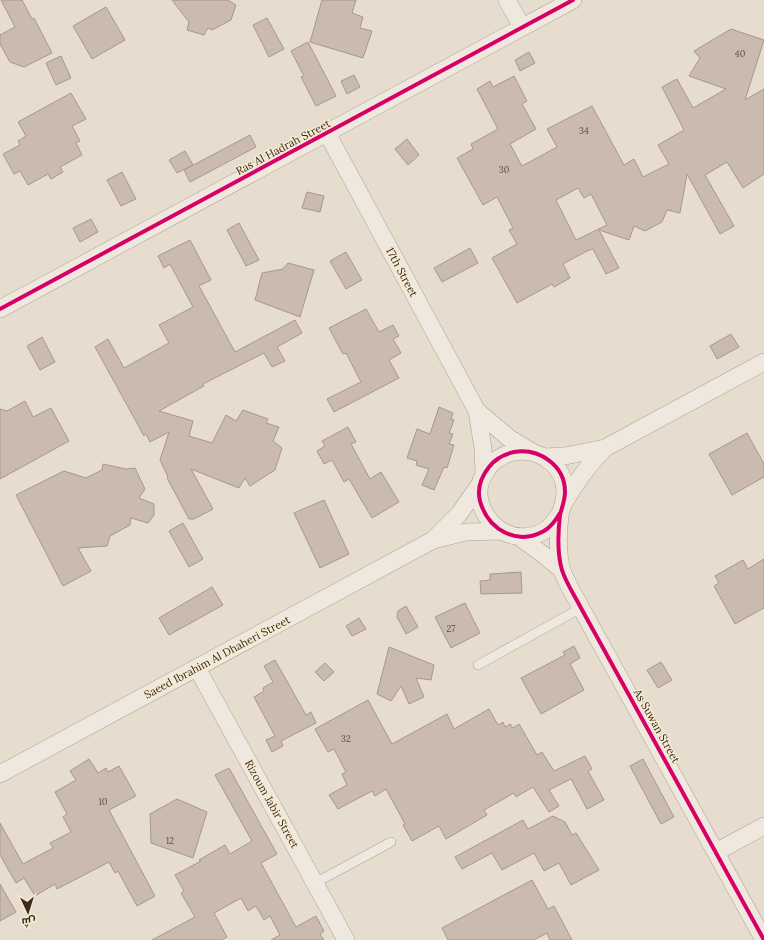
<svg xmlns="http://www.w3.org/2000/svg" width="764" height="940" viewBox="0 0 764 940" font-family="Lora,Cairo,serif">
	<rect width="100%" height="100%" fill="#e6ddce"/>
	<!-- building -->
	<path fill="#cabbae" stroke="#a6988d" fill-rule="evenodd" d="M 1,0 L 22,0 L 32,19 L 34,18 L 52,53 L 24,67 L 10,62 L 0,44 L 0,35 L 15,27 Z
		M 172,0 L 228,0 L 236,5 L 231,20 L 212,30 L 208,28 L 204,35 L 187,30 L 189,22 Z
		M 322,0 L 356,0 L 352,13 L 363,17 L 360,28 L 372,31 L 363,58 L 310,42 Z
		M 106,7 L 125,40 L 92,59 L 73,26 Z
		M 267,18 L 284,49 L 269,57 L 253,25 Z
		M 731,29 L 764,40 L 745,100 L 764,89 L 764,174 L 743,188 L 727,162 L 705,175 L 734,226 L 720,234 L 687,174 L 680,213 L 667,210 L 662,222 L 645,231 L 634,226 L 629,240 L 599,230 L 619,268 L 606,274 L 593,249 L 587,251 L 563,264 L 570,278 L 554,287 L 552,284 L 517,303 L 492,258 L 517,244 L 509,230 L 513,228 L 497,197 L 483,205 L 457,158 L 473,149 L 471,144 L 498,129 L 477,89 L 490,81 L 493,87 L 514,76 L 527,101 L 522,104 L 536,129 L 510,144 L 522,166 L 557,147 L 547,129 L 592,106 L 624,165 L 634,159 L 643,177 L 669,164 L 658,145 L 684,130 L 662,87 L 677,79 L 693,108 L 726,89 L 689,76 L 700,58 L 694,51 ZM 578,188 L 584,198 L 591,194 L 607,225 L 576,240 L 556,200 Z
		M 308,42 L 336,96 L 316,106 L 301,77 L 304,76 L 291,51 Z
		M 529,52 L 535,63 L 520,71 L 515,60 Z
		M 61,56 L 71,78 L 56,85 L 46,63 Z
		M 354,75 L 360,87 L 347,94 L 341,81 Z
		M 71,93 L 86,119 L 72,126 L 80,141 L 76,143 L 82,155 L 60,167 L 63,172 L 51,179 L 48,174 L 28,185 L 20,171 L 14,174 L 3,154 L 20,145 L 18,141 L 26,136 L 18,122 Z
		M 250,135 L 256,147 L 190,182 L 184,170 Z
		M 407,139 L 419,155 L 408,165 L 395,149 Z
		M 185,151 L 193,165 L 177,173 L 169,160 Z
		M 122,172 L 136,199 L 121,206 L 107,180 Z
		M 307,192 L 324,196 L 320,212 L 302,208 Z
		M 91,219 L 98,232 L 80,242 L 73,228 Z
		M 239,223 L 259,260 L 246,266 L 227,230 Z
		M 190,240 L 211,280 L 199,286 L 235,352 L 295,320 L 302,333 L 277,347 L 285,361 L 272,367 L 264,353 L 203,384 L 204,386 L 159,411 L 193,421 L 189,436 L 212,443 L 226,415 L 236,421 L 243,410 L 268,419 L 266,423 L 279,427 L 273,441 L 282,448 L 275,470 L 250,486 L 245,478 L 239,488 L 191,469 L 213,509 L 194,519 L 189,519 L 167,478 L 168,477 L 160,460 L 169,432 L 150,442 L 146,434 L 144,436 L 95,347 L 108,339 L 124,368 L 169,343 L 159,325 L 193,307 L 170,264 L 164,268 L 158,256 Z
		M 470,248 L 478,263 L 442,282 L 434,268 Z
		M 346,252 L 362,280 L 346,289 L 330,261 Z
		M 288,263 L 314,270 L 300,317 L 255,300 L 262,273 L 283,269 Z
		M 366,309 L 379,332 L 393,325 L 399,336 L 393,339 L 401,353 L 389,360 L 399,378 L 334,412 L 327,399 L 361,382 L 346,353 L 343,354 L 329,328 Z
		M 731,334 L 739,347 L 717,359 L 710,346 Z
		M 42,337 L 55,362 L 40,370 L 27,346 Z
		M 25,401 L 33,417 L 51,408 L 69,441 L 0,479 L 0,409 L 7,411 Z
		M 439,407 L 453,413 L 451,419 L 454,420 L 449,433 L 453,434 L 449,444 L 454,445 L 447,468 L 444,467 L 434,490 L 422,485 L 429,469 L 416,465 L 417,461 L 407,458 L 417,429 L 430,434 Z
		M 348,427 L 356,442 L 351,444 L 370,479 L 381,472 L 399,502 L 372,518 L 349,479 L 344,482 L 332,460 L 324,464 L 317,451 L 325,446 L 322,441 Z
		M 747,433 L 764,464 L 764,477 L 732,495 L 709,454 Z
		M 103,464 L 126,469 L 135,468 L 145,489 L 139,498 L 154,504 L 154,515 L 148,523 L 131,518 L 130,525 L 110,536 L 107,546 L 78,548 L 91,571 L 63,586 L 16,495 L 64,471 L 86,478 L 102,470 Z
		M 324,500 L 349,554 L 320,568 L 294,513 Z
		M 183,523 L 203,559 L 189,567 L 169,531 Z
		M 764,559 L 764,608 L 735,624 L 714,586 L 719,583 L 715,576 L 743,560 L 748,569 Z
		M 521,572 L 522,593 L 481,594 L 480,581 L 490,580 L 490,574 Z
		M 212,587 L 223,605 L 169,635 L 159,618 Z
		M 465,603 L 480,633 L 451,648 L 435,617 Z
		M 406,606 L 418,627 L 406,634 L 397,617 L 398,611 Z
		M 359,618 L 366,629 L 352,636 L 346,626 Z
		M 574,646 L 580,658 L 570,664 L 584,690 L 541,714 L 521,678 L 565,655 L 563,652 Z
		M 389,647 L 434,665 L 431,680 L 416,678 L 424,697 L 409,704 L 401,686 L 391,701 L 377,694 Z
		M 275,660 L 306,715 L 311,712 L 316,723 L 281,741 L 283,746 L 272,752 L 266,740 L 275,736 L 254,697 L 264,691 L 263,688 L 273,682 L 264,666 Z
		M 661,662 L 672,680 L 658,688 L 647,670 Z
		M 325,663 L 334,672 L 324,681 L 315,672 Z
		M 368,700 L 392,744 L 447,714 L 454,729 L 489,709 L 498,725 L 503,722 L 505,727 L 510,724 L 513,728 L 519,724 L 537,755 L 542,752 L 554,771 L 585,756 L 592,769 L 588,771 L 604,800 L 587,809 L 571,779 L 549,790 L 559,806 L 549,812 L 533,787 L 516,797 L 514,793 L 484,810 L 487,815 L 446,839 L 439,826 L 412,841 L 403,825 L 405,824 L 386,789 L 375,796 L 372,791 L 338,809 L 329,795 L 347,785 L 342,774 L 346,772 L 334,749 L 328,752 L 315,729 Z
		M 89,759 L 98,773 L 106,768 L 108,772 L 119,766 L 136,796 L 109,810 L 155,896 L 137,906 L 118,871 L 115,873 L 109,862 L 57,889 L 55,884 L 35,896 L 24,878 L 16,883 L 0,855 L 0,823 L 23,864 L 53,848 L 50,843 L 71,832 L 63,817 L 67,814 L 55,792 L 76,780 L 70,771 Z
		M 643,759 L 674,817 L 661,824 L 630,766 Z
		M 229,768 L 277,854 L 261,863 L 296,927 L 316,916 L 324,931 L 320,934 L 324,940 L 271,940 L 280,935 L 270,916 L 264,920 L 256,906 L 248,911 L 241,898 L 214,913 L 227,937 L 221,940 L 152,940 L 195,917 L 181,893 L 184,891 L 175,875 L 201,861 L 199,860 L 225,845 L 230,854 L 252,841 L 215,775 Z
		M 177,799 L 207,812 L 193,858 L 151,843 L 150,814 Z
		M 553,816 L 565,822 L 572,835 L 576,833 L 599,870 L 571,885 L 559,863 L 544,871 L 534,853 L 502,870 L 492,853 L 462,869 L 455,857 L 523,820 L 528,829 Z
		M 532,880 L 548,909 L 554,906 L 572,940 L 550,940 L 547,933 L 534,940 L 448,940 L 442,928 Z
		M 0,884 L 16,912 L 0,921 Z"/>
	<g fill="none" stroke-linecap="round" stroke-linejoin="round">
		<!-- service casing -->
		<g stroke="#aba296" stroke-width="10">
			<path id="service" d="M 478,665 L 581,608
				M 315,883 L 391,842"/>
		</g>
		<!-- minor casing -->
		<g stroke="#aba296" stroke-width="18">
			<path id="minor" d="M 507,0 L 522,27
				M 327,133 L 477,411 L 483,448 L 484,473
				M 0,309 L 573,0
				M 477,411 L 509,438 L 532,452
				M 545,457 L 565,456 L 605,448 L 764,362
				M 564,503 C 576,482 588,465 605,448
				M 560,513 C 556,520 551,527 544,531 C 517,546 488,530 480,501 C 477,489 481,477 489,467 C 495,459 505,454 514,452 C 539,448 565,465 565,492 C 565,500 562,507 560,515 C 558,532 557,553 562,570 C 566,583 575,596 581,608 L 764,940
				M 519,537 L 541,553 L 562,570
				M 435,538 L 459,514 L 480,484
				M 197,668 L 346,940
				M 0,774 L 433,540 L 466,532 L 500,531
				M 716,852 L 764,826"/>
		</g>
		<!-- service -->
		<use href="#service" stroke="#eee8df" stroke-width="9"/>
		<!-- minor -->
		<use href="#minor" stroke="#eee8df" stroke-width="17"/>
		<!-- cycleway casing -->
		<g stroke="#f7ead3" stroke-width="6">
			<path id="cycleway" d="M 0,309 L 573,0
				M 560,513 C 556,520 551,527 544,531 C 517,546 488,530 480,501 C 477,489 481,477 489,467 C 495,459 505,454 514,452 C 539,448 565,465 565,492 C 565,500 562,507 560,515 C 558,532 557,553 562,570 C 566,583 575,596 581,608 L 764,940"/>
		</g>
		<!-- cycleway -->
		<use href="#cycleway" stroke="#d6006c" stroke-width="4"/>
	</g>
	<g text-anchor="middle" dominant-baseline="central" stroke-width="3" stroke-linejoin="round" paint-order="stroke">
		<!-- number labels -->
		<g font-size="9" fill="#5f4e41">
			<text x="740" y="53">40</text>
			<text x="584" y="130">34</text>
			<text x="504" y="169">30</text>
			<text x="451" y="628">27</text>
			<text x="346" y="738">32</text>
			<text x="103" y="801">10</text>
			<text x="170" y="840">12</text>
		</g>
		<!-- street labels -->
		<g font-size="11" fill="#3b2a1d" stroke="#f7ead3">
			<text transform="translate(283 147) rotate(-28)">Ras Al Hadrah Street</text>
			<text transform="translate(402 272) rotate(62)">17th Street</text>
			<text transform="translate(217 657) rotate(-28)">Saeed Ibrahim Al Dhaheri Street</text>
			<text transform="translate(657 726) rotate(61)">As Suwan Street</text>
			<text transform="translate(272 804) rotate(61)">Rizoum Jabir Street</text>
		</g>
	</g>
	<!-- north arrow -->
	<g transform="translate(28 912) rotate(176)" stroke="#f7ead3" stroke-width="3" paint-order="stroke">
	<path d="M0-3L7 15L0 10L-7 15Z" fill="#3b2a1d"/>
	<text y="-6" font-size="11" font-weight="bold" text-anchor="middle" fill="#3b2a1d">ش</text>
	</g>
</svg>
